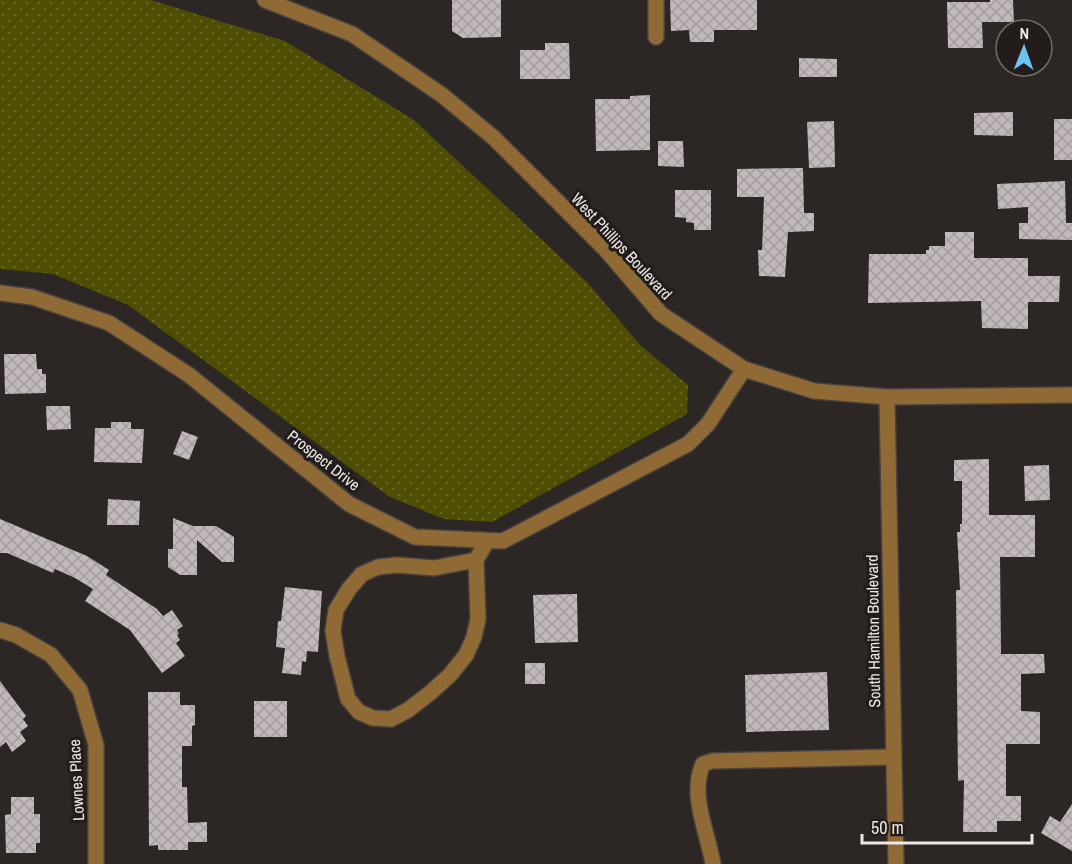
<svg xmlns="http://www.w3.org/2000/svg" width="1072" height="864" viewBox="0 0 1072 864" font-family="'Archivo Narrow',sans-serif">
	<defs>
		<pattern id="green-dots" width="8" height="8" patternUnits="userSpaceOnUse" patternTransform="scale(1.5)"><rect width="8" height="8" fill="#4f4d03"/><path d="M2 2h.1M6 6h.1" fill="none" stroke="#686728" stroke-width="1.8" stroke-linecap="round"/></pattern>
		<pattern id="building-cross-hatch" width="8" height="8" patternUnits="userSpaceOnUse" patternTransform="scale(1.5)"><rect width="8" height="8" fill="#c2b9bb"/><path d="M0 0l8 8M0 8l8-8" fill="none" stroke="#a39c9e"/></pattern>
	</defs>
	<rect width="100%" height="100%" fill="#2c2624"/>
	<!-- green -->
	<path fill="url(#green-dots)" d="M 0,0 L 151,0 L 285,41 L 414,120 L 587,282 L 640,345 L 688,385 L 687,414 L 492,522 L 444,519 L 390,497 L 128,305 L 53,274 L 0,269 Z"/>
	<!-- building -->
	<path fill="url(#building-cross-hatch)" d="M 452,0 L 501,0 L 501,37 L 463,38 L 452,31 Z
		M 670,0 L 757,0 L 757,30 L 714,30 L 714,42 L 690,42 L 689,30 L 671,31 Z
		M 990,0 L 1013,0 L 1014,22 L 982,22 L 983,48 L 948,48 L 947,2 L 990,2 Z
		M 545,43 L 569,43 L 570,79 L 520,79 L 520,50 L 545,50 Z
		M 799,58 L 837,59 L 837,77 L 799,77 Z
		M 650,95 L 650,150 L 596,151 L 595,99 L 630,99 L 630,96 Z
		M 1013,112 L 1013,136 L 974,135 L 974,113 Z
		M 1054,119 L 1072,119 L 1072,160 L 1054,160 Z
		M 834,121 L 835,167 L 809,168 L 807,122 Z
		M 658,141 L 683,141 L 684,167 L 658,166 Z
		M 803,168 L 804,213 L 814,213 L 814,231 L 788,232 L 785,277 L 759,276 L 758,250 L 762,250 L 764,197 L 737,197 L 737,169 Z
		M 1065,181 L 1066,223 L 1072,223 L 1072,240 L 1019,239 L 1019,223 L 1028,223 L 1028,207 L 998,209 L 997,184 Z
		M 675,190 L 711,190 L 711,230 L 694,230 L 694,223 L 686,222 L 686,218 L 675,217 Z
		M 945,232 L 974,232 L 974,258 L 1028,258 L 1028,276 L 1060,276 L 1059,302 L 1028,302 L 1028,329 L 982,328 L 981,301 L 868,303 L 869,254 L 926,254 L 926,250 L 929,250 L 929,246 L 945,246 Z
		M 4,354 L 36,354 L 37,369 L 42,369 L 42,374 L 46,374 L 46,393 L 5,394 Z
		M 46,406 L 70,406 L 71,429 L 47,430 Z
		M 111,422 L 131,422 L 131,429 L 144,429 L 142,463 L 94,462 L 95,428 L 111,428 Z
		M 182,431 L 198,437 L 189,460 L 173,454 Z
		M 989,459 L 989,515 L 1035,515 L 1035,557 L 1000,557 L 1001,654 L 1044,654 L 1045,673 L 1021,674 L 1021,711 L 1040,712 L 1040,744 L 1006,744 L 1006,796 L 1021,796 L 1021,821 L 997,821 L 997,832 L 963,832 L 964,780 L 958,781 L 956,590 L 960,590 L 957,532 L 960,532 L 960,524 L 962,524 L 962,481 L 954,481 L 954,460 Z
		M 1049,465 L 1050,500 L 1025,501 L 1024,466 Z
		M 108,499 L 140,501 L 139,525 L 107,525 Z
		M 173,518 L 193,526 L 216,526 L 234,537 L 234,562 L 222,562 L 197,540 L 197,575 L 180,575 L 168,567 L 168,549 L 173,549 Z
		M 0,519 L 87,556 L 109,570 L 106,575 L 157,609 L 163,616 L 172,610 L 183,626 L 177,630 L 179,634 L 177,635 L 180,640 L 176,643 L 185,656 L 162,673 L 130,630 L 85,601 L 93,589 L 75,578 L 55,569 L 53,573 L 7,553 L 0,553 Z
		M 285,587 L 322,591 L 318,652 L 307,651 L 306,662 L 302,661 L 301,675 L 282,673 L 285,648 L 276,647 L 278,621 L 281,621 Z
		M 577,594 L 578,642 L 535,643 L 533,595 Z
		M 525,663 L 545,663 L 545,684 L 525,684 Z
		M 827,672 L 829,730 L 746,732 L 745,675 Z
		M 0,681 L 26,716 L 23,719 L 28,726 L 20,732 L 26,741 L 12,752 L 6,742 L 0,747 Z
		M 148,692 L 180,692 L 180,705 L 195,705 L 195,725 L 192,726 L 192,746 L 182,746 L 182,787 L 187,787 L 188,823 L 207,822 L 207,842 L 188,842 L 188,850 L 158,850 L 158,845 L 149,846 Z
		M 254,701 L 287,701 L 287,737 L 254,737 Z
		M 11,797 L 34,797 L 34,814 L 40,814 L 40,843 L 36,843 L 36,853 L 6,853 L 5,815 L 11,814 Z
		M 1072,804 L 1072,851 L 1041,833 L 1050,816 L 1060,822 Z"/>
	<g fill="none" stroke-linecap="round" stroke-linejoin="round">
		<!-- minor casing -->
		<g stroke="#47413f" stroke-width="18">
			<path id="minor" d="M 265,0 L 352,34 L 442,95 L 494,138 L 606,250 L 661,314 L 744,369 L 814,391 L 887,397 L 1072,395
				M 656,0 L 656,37
				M 0,293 L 32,297 L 109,323 L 189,375 L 349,504 L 415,537 L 503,541 L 688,444 L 708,424 L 744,369
				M 887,397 L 896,864
				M 476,560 L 434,568 L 397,565 L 378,567 L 362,574 L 349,589 L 336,610 L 333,631 L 337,656 L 348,699 L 359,712 L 373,718 L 391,719 L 408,710 L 430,693 L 450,675 L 466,655 L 474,637 L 478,619 L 476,560 L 487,541
				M 0,630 L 16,635 L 51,655 L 80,690 L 96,745 L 96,864
				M 713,864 C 708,833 689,795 703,764 L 712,761 L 894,757"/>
		</g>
		<!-- minor -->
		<use href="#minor" stroke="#906a35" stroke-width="15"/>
	</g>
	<g text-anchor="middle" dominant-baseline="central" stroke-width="6" stroke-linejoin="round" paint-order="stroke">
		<!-- street labels -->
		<g font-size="16" fill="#ece8e6" stroke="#221c1a">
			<text transform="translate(622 246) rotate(47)">West Phillips Boulevard</text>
			<text transform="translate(324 460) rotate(38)">Prospect Drive</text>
			<text transform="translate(873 631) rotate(-91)">South Hamilton Boulevard</text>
			<text transform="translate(76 780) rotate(-93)">Lownes Place</text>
		</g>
	</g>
	<!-- north arrow -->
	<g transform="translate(1024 48) rotate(1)"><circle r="28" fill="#221c1a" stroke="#736e6c" stroke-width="1.5"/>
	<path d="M0-4.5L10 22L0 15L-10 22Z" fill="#6ac3f1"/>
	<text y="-9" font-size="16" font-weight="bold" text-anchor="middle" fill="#ece8e6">N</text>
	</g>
	<!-- scale -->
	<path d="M862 834v9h170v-9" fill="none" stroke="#ece8e6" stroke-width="3"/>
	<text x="871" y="834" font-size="18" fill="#ece8e6" stroke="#221c1a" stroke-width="4.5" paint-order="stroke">50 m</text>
</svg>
